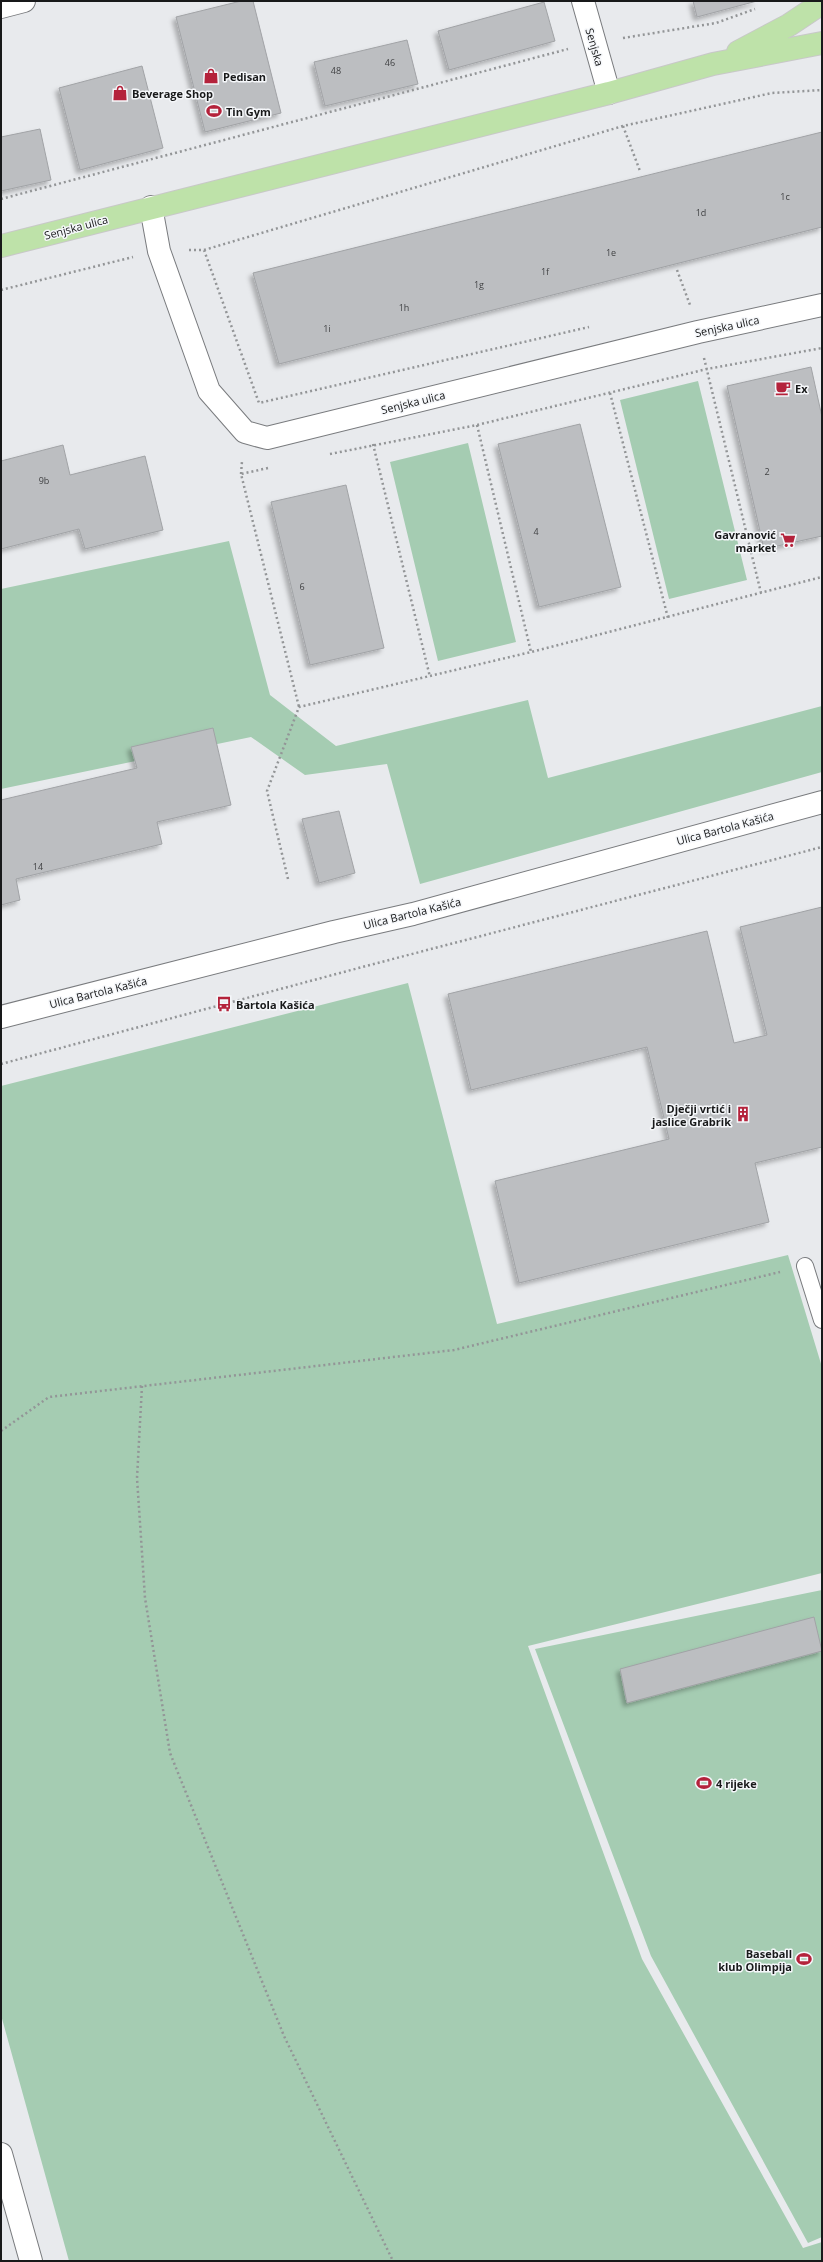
<svg xmlns="http://www.w3.org/2000/svg" width="823" height="2262" viewBox="0 0 823 2262" font-family="'Open Sans',sans-serif">
	<defs>
		<filter id="shadow"><feDropShadow dx="-3.5" dy="3.5" stdDeviation="2" flood-color="#0004"/></filter>
	</defs>
	<rect width="100%" height="100%" fill="#e8eaed"/>
	<!-- green -->
	<path fill="#a5ccb2" d="M 698,381 L 747,580 L 669,599 L 620,400 Z
		M 468,443 L 516,642 L 438,661 L 390,462 Z
		M 229,541 L 270,695 L 336,746 L 528,700 L 548,778 L 822,706 L 822,772 L 420,884 L 387,764 L 305,775 L 251,737 L 1,789 L 1,589 Z
		M 408,983 L 497,1324 L 788,1255 L 822,1367 L 822,1573 L 528,1646 L 642,1959 L 803,2248 L 822,2242 L 822,2261 L 69,2261 L 1,2015 L 1,1086 Z
		M 822,1590 L 822,2237 L 808,2243 L 651,1956 L 535,1649 Z"/>
	<!-- building -->
	<path fill="#bcbec1" stroke="#a1a3a6" filter="url(#shadow)" d="M 241,1 L 253,1 L 281,113 L 205,132 L 176,17 Z
		M 693,1 L 757,1 L 697,17 Z
		M 544,2 L 555,41 L 449,70 L 438,31 Z
		M 407,40 L 418,84 L 325,106 L 314,62 Z
		M 142,66 L 163,148 L 80,170 L 59,88 Z
		M 40,129 L 51,180 L 1,191 L 1,137 Z
		M 822,132 L 822,227 L 279,364 L 253,273 Z
		M 811,367 L 822,417 L 822,536 L 764,549 L 727,386 Z
		M 580,424 L 621,587 L 539,607 L 498,444 Z
		M 63,445 L 70,475 L 145,456 L 163,530 L 85,549 L 79,529 L 1,549 L 1,461 Z
		M 346,485 L 384,648 L 310,665 L 271,502 Z
		M 213,728 L 231,805 L 157,822 L 162,844 L 16,879 L 20,900 L 1,905 L 1,800 L 137,768 L 131,747 Z
		M 339,811 L 355,873 L 319,883 L 302,819 Z
		M 822,907 L 822,1147 L 755,1163 L 769,1222 L 519,1283 L 495,1181 L 669,1139 L 647,1047 L 471,1090 L 448,994 L 707,931 L 734,1043 L 767,1035 L 740,927 Z
		M 814,1617 L 822,1651 L 627,1703 L 620,1669 Z"/>
	<g fill="none" stroke-linecap="round" stroke-linejoin="round">
		<!-- service casing -->
		<g stroke="#797b7e" stroke-width="18">
			<path id="service" d="M 805,1266 L 822,1320"/>
		</g>
		<!-- minor casing -->
		<g stroke="#797b7e" stroke-width="24">
			<path id="minor" d="M 583,1 L 609,93
				M 1,7 L 24,1
				M 151,207 L 159,251 L 209,391 L 245,432 L 267,438 L 698,332 L 822,305
				M 1,1017 L 334,932 L 413,914 L 822,802"/>
		</g>
		<!-- tertiary casing -->
		<g stroke="#797b7e" stroke-width="24">
			<path id="tertiary" d="M 1,2154 L 31,2261"/>
		</g>
		<!-- primary casing -->
		<g stroke="#c8c8c8" stroke-width="24">
			<path id="primary" d="M 738,52 L 789,25 L 822,3
				M 1,246 L 609,93 L 713,64 L 822,43"/>
		</g>
		<!-- path -->
		<path stroke="#939597" stroke-width="2.5" stroke-dasharray="2 3" stroke-linecap="butt" d="M 623,38 L 716,23 L 755,9
			M 623,126 L 640,171
			M 1,199 L 568,49
			M 189,250 L 204,250 L 623,126 L 772,93 L 822,90
			M 204,250 L 259,403 L 589,327
			M 677,270 L 690,305
			M 1,290 L 133,257
			M 704,358 L 761,593
			M 610,393 L 668,618
			M 477,425 L 531,652
			M 373,444 L 430,677
			M 330,454 L 477,425 L 707,369 L 822,348
			M 268,468 L 241,474 L 299,707
			M 241,474 L 242,461
			M 288,879 L 267,791 L 299,707 L 531,652 L 822,577
			M 1,1064 L 366,966 L 822,847
			M 142,1386 L 137,1478 L 145,1598 L 170,1753 L 284,2036 L 393,2261
			M 1,1431 L 49,1397 L 454,1350 L 780,1272"/>
		<!-- service -->
		<use href="#service" stroke="#fff" stroke-width="16"/>
		<!-- minor -->
		<use href="#minor" stroke="#fff" stroke-width="22"/>
		<!-- tertiary -->
		<use href="#tertiary" stroke="#fff" stroke-width="22"/>
		<!-- primary -->
		<use href="#primary" stroke="#bee2a9" stroke-width="22"/>
	</g>
	<!-- icons -->
	<defs>
		<g id="shop-bare" transform="scale(1.2)"><path d="M-5-2.5h2.3a2.7 3.5 0 0 1 5.4 0H5L5.5 6h-11ZM-1.5-2.5h3a1.5 2.3 0 0 0-3 0Z" fill="#b4223b" stroke="#f5f7fa" stroke-width="2.5" paint-order="stroke"/></g>
		<g id="stadium-bare" transform="scale(1.2)"><path d="M0-5a6.5 5 0 1 0 0 10a6.5 5 0 1 0 0-10ZM-3.5-1.8h7v3.6h-7Z" fill="#b4223b" stroke="#f5f7fa" stroke-width="2.5" paint-order="stroke"/></g>
		<g id="cafe-bare" transform="scale(1.2)"><path d="M-5.5-4.5H6V0H3Q3 3.5 0 3.5H-2.5Q-5.5 3.5-5.5 0ZM3-3.2v2h1.7v-2ZM-6 4.5H4V6H-6Z" fill="#b4223b" stroke="#f5f7fa" stroke-width="2.5" paint-order="stroke"/></g>
		<g id="supermarket-bare" transform="scale(1.2)"><path d="M-6-5.5h2.5l.6 2H6L4.5 2H-2.5L-4.4-4H-6ZM-1.5 3.2a1.3 1.3 0 1 0 .1 0ZM3 3.2a1.3 1.3 0 1 0 .1 0Z" fill="#b4223b" stroke="#f5f7fa" stroke-width="2.5" paint-order="stroke"/></g>
		<g id="bus-bare" transform="scale(1.2)"><path d="M-5-6H5V4H4V6H2V4H-2V6H-4V4H-5ZM-3.5-4V0h7V-4ZM-3.5 1.2v1.5H-2V1.2ZM2 1.2v1.5H3.5V1.2Z" fill="#b4223b" stroke="#f5f7fa" stroke-width="2.5" paint-order="stroke"/></g>
		<g id="building-bare" transform="scale(1.2)"><path d="M-4-6H4V6H1V3H-1V6H-4ZM-2.5-4.3h1.7v1.8h-1.7ZM.8-4.3h1.7v1.8H.8ZM-2.5-1h1.7V.8h-1.7ZM.8-1h1.7V.8H.8Z" fill="#b4223b" stroke="#f5f7fa" stroke-width="2.5" paint-order="stroke"/></g>
	</defs>
	<g fill-rule="evenodd">
		<use href="#shop-bare" x="211" y="76"/>
		<use href="#shop-bare" x="120" y="93"/>
		<use href="#stadium-bare" x="214" y="111"/>
		<use href="#cafe-bare" x="783" y="388"/>
		<use href="#supermarket-bare" x="788" y="540"/>
		<use href="#bus-bare" x="224" y="1004"/>
		<use href="#building-bare" x="743" y="1114"/>
		<use href="#stadium-bare" x="704" y="1783"/>
		<use href="#stadium-bare" x="804" y="1959"/>
	</g>
	<g text-anchor="middle" dominant-baseline="central" stroke-width="3" stroke-linejoin="round" paint-order="stroke">
		<!-- number labels -->
		<g font-size="9" fill="#414244">
			<text x="390" y="62">46</text>
			<text x="336" y="70">48</text>
			<text x="785" y="196">1c</text>
			<text x="701" y="212">1d</text>
			<text x="611" y="252">1e</text>
			<text x="545" y="271">1f</text>
			<text x="479" y="284">1g</text>
			<text x="404" y="307">1h</text>
			<text x="327" y="328">1i</text>
			<text x="767" y="471">2</text>
			<text x="44" y="480">9b</text>
			<text x="536" y="531">4</text>
			<text x="302" y="586">6</text>
			<text x="38" y="866">14</text>
		</g>
		<!-- street labels -->
		<g font-size="11" fill="#18191a" stroke="#f5f7fa">
			<text transform="translate(595 47) rotate(74)">Senjska</text>
			<text transform="translate(76 227) rotate(-15)">Senjska ulica</text>
			<text transform="translate(727 326) rotate(-12)">Senjska ulica</text>
			<text transform="translate(413 402) rotate(-14)">Senjska ulica</text>
			<text transform="translate(725 828) rotate(-15)">Ulica Bartola Kašića</text>
			<text transform="translate(412 913) rotate(-14)">Ulica Bartola Kašića</text>
			<text transform="translate(98 992) rotate(-14)">Ulica Bartola Kašića</text>
		</g>
		<!-- poi labels -->
		<g font-size="11" font-weight="bold" fill="#18191a" stroke="#f5f7fa" text-anchor="start">
			<text x="223" y="76">Pedisan</text>
			<text x="132" y="93">Beverage Shop</text>
			<text x="226" y="111">Tin Gym</text>
			<text x="795" y="388">Ex</text>
			<text x="776" y="534" text-anchor="end">Gavranović<tspan x="776" dy="13">market</tspan></text>
			<text x="236" y="1004">Bartola Kašića</text>
			<text x="731" y="1108" text-anchor="end">Dječji vrtić i<tspan x="731" dy="13">jaslice Grabrik</tspan></text>
			<text x="716" y="1783">4 rijeke</text>
			<text x="792" y="1953" text-anchor="end">Baseball<tspan x="792" dy="13">klub Olimpija</tspan></text>
		</g>
	</g>
	<!-- border -->
	<rect width="823" height="2262" fill="none" stroke="#18191a" stroke-width="4"/>
</svg>
